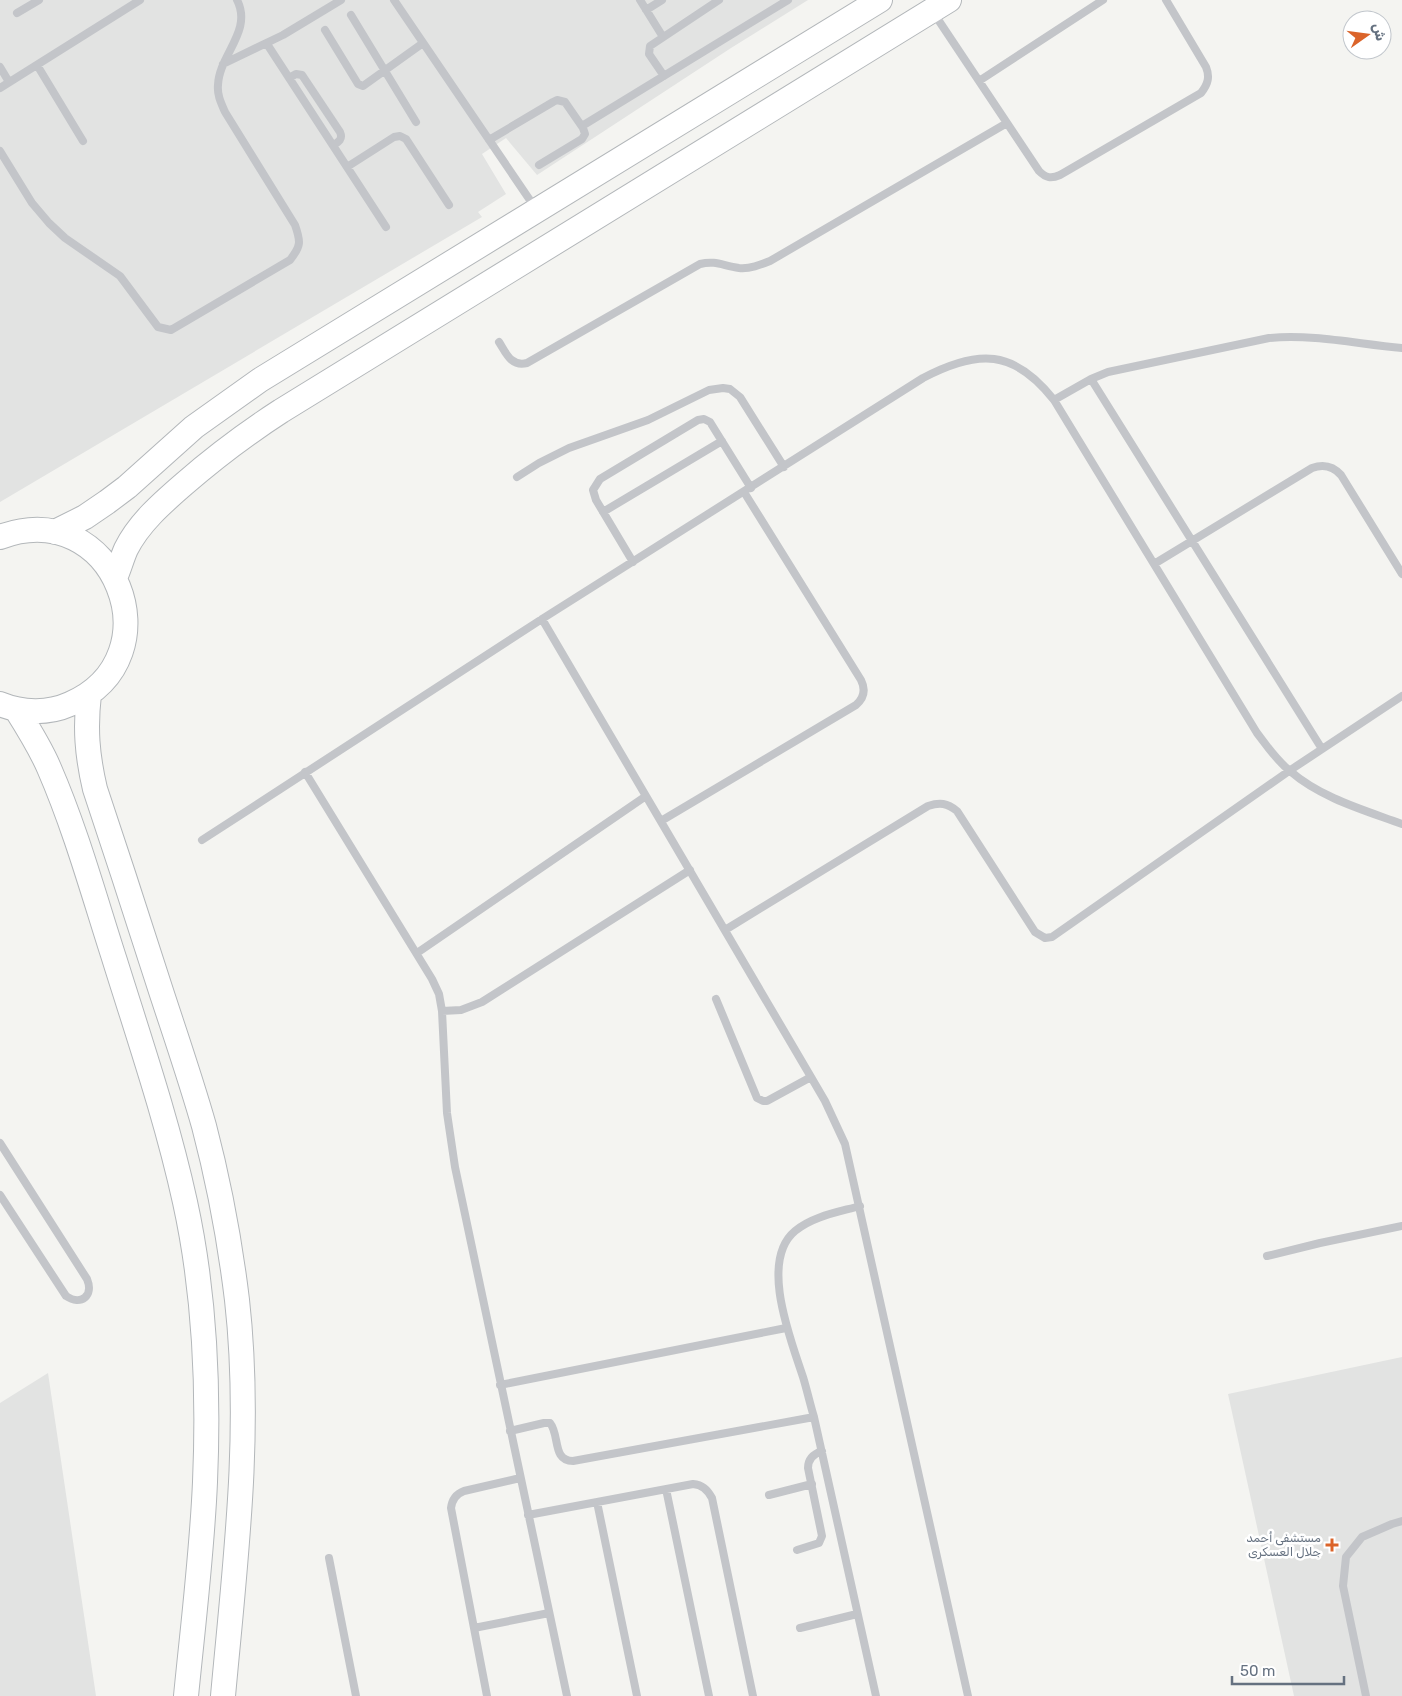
<svg xmlns="http://www.w3.org/2000/svg" width="1402" height="1696" viewBox="0 0 1402 1696" font-family="Rubik,Vazirmatn,sans-serif">
	<rect width="100%" height="100%" fill="#f4f4f1"/>
	<!-- built -->
	<path fill="#e2e3e2" d="M 0,0 L 808,0 L 731,48 L 537,175 L 506,138 L 482,154 L 506,194 L 478,212 L 482,217 L 0,502 Z
		M 1402,1357 L 1402,1696 L 1294,1696 L 1228,1394 Z
		M 48,1373 L 96,1696 L 0,1696 L 0,1403 Z"/>
	<g fill="none" stroke-linecap="round" stroke-linejoin="round">
		<!-- primary casing -->
		<g stroke="#b3b7ba" stroke-width="26">
			<path id="primary" d="M 55,532 L 85,517 L 107,502 L 127,487 L 194,427 L 260,380 L 880,0
				M 0,537 C 114,494 178,657 70,704 C 48,714 22,713 0,704
				M 115,578 C 119,569 122,558 126,549 C 139,523 162,503 184,484 C 215,457 247,433 281,411 L 949,0
				M 89,694 C 85,728 87,755 95,789 C 117,855 139,922 160,988 C 175,1034 191,1080 204,1126 C 219,1183 230,1242 237,1300 C 252,1433 235,1564 223,1696
				M 16,709 C 28,728 40,747 49,768 C 76,830 94,896 115,961 C 140,1041 167,1120 185,1202 C 205,1293 209,1389 205,1482 C 202,1553 193,1625 186,1696"/>
		</g>
		<!-- lane -->
		<path stroke="#c3c5c9" stroke-width="8" d="M 394,0 L 536,209
			M 640,0 L 663,37
			M 1103,0 L 979,81 L 1039,171 C 1046,178 1051,179 1060,175 L 1201,93 C 1208,84 1210,77 1206,67 L 1166,0
			M 646,10 L 662,0
			M 933,12 L 979,81
			M 17,13 L 39,0
			M 351,15 L 416,122
			M 325,30 L 358,84 L 363,86 L 423,43
			M 267,44 L 386,227
			M 223,64 L 283,35 L 341,0
			M 37,65 L 83,141
			M 0,67 L 9,82
			M 664,76 L 649,54 L 650,46 L 719,0
			M 289,78 L 296,74 L 302,75 L 340,132 C 343,139 339,142 333,145
			M 0,88 L 140,0
			M 582,126 L 788,0
			M 489,140 L 553,102 L 557,100 L 565,102 L 583,128 L 585,134 L 582,139 L 539,165
			M 0,151 L 32,203 L 49,223 L 65,238 L 120,276 L 158,327 L 171,330 L 290,260 C 301,246 301,242 295,225 L 225,112 C 221,103 217,95 218,85 C 219,55 253,31 237,0
			M 347,167 L 394,137 L 400,136 L 406,139 L 449,205
			M 499,342 C 506,353 511,367 527,363 L 700,264 C 716,260 723,266 739,268 C 750,269 760,265 770,261 L 1007,123
			M 1091,379 L 1322,749
			M 1054,400 L 1091,379 L 1108,372 L 1269,338 C 1314,334 1357,344 1402,348
			M 517,477 L 539,463 L 569,448 L 648,420 L 709,390 L 723,388 L 730,389 L 740,397 L 784,467
			M 603,512 L 722,441
			M 633,562 L 596,500 L 593,490 L 600,479 L 698,420 L 704,419 L 710,422 L 751,488
			M 1154,564 L 1312,468 C 1323,464 1333,466 1341,475 L 1402,574
			M 542,619 L 811,1077 L 825,1101 L 845,1144 L 968,1696
			M 305,772 L 432,979 L 439,994 L 442,1011 L 447,1113 L 455,1167 L 567,1696
			M 661,821 L 856,705 C 864,698 866,690 861,680 L 744,492
			M 202,840 L 542,619 L 923,378 C 978,349 1014,349 1054,400 L 1257,733 C 1267,746 1276,760 1290,771 C 1321,798 1364,810 1402,824
			M 725,930 L 928,806 C 940,802 947,803 957,811 L 1035,932 L 1045,938 L 1052,937 L 1289,771 L 1402,696
			M 417,953 L 646,796
			M 716,999 L 757,1098 L 763,1101 L 767,1101 L 811,1077
			M 442,1011 L 461,1010 L 482,1002 L 690,870
			M 0,1143 L 87,1279 C 94,1296 81,1306 66,1296 L 0,1195
			M 860,1206 C 839,1212 813,1216 795,1231 C 759,1261 791,1340 803,1377 C 807,1390 810,1404 814,1417 L 876,1696
			M 1267,1256 L 1320,1243 L 1402,1226
			M 500,1385 L 786,1328
			M 510,1431 L 544,1423 L 550,1423 C 560,1435 552,1461 573,1461 L 814,1417
			M 666,1489 L 709,1696
			M 769,1495 L 812,1484
			M 597,1502 L 637,1696
			M 528,1515 L 693,1484 C 702,1485 707,1489 712,1498 L 753,1696
			M 797,1550 L 819,1543 L 822,1536 L 808,1468 C 808,1459 813,1454 822,1451
			M 329,1558 L 356,1696
			M 474,1628 L 549,1613
			M 800,1628 L 857,1614
			M 487,1696 L 451,1508 C 452,1500 456,1494 464,1491 L 520,1478
			M 1366,1696 L 1343,1586 L 1346,1557 L 1362,1537 L 1392,1524 L 1402,1521"/>
		<!-- primary -->
		<use href="#primary" stroke="#fff" stroke-width="24"/>
	</g>
	<!-- markers -->
	<path fill="#db642a" stroke="#fff" stroke-width="2" d="M1329.5 1537.5h5v5h5v5h-5v5h-5v-5h-5v-5h5z"/>
	<g text-anchor="middle" dominant-baseline="central" stroke-width="5" stroke-linejoin="round" paint-order="stroke">
		<!-- poi labels -->
		<g font-size="12" fill="#657180" stroke="#fff" text-anchor="end">
			<text x="1321" y="1538">مستشفى أحمد<tspan x="1321" dy="14">جلال العسكرى</tspan></text>
		</g>
	</g>
	<!-- north arrow -->
	<g transform="translate(1367 35) rotate(76)"><circle r="24" fill="#ffffff" stroke="#c1c6cc"/>
	<path d="M0-4L9 19L0 12L-9 19Z" fill="#db642a"/>
	<text y="-8" font-size="14" font-weight="bold" text-anchor="middle" fill="#657180">ش</text>
	</g>
	<!-- scale -->
	<path d="M1232 1676v8h112v-8" fill="none" stroke="#657180" stroke-width="2.5"/>
	<text x="1240" y="1676" font-size="15" fill="#657180" stroke="#ffffff" stroke-width="4" paint-order="stroke">50 m</text>
</svg>
